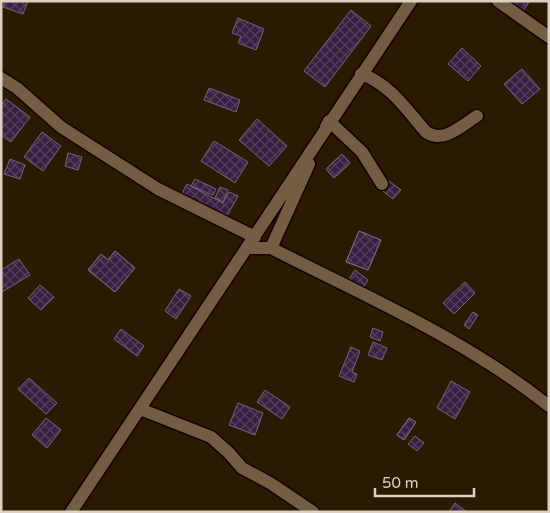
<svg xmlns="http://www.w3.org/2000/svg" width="550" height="513" viewBox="0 0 550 513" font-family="'Varela Round',sans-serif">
	<defs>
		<pattern id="building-cross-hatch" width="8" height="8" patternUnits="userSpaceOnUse" patternTransform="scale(1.25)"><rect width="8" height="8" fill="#3b1f43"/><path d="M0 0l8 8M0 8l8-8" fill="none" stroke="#573e5c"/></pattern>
	</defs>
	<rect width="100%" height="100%" fill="#2b1901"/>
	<!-- building -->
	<path fill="url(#building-cross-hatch)" stroke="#78637e" d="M 5,1 L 28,1 L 23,14 L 3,7 Z
		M 502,1 L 530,1 L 520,15 Z
		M 351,10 L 371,26 L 325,87 L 304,71 Z
		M 238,18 L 264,29 L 256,50 L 238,43 L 241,36 L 232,33 Z
		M 462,48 L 481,66 L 468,81 L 448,64 Z
		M 522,69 L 540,89 L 522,104 L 504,84 Z
		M 209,88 L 240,100 L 236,112 L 204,100 Z
		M 6,99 L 30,117 L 11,142 L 1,135 L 1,105 Z
		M 257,119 L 287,146 L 269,166 L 239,140 Z
		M 42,132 L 61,146 L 43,171 L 24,157 Z
		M 214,141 L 248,162 L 235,183 L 201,161 Z
		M 68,153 L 82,157 L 78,170 L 65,166 Z
		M 342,154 L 350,163 L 334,178 L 326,169 Z
		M 342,154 L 350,163 L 334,178 L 326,169 Z
		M 10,159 L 25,165 L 20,179 L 4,174 Z
		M 195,179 L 216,189 L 213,195 L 191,186 Z
		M 386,179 L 401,190 L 393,199 L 379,188 Z
		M 187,184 L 223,203 L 229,192 L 238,196 L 223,223 L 179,199 Z
		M 220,187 L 228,190 L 223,202 L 215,198 Z
		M 359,231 L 381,240 L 368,270 L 346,262 Z
		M 359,231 L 381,240 L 368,270 L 346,262 Z
		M 115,251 L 135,268 L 115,292 L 88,270 L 101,254 L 108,260 Z
		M 115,251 L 135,268 L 115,292 L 88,270 L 101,254 L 108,260 Z
		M 19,259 L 30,275 L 2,292 L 1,270 Z
		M 355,270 L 368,280 L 362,289 L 349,279 Z
		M 465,282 L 475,293 L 454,314 L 443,303 Z
		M 40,285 L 54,297 L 41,310 L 28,298 Z
		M 179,289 L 191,296 L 176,319 L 165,311 Z
		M 473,312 L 478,315 L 469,329 L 464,325 Z
		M 373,328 L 383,332 L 380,341 L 370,337 Z
		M 121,329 L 144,346 L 137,356 L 114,339 Z
		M 373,342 L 387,348 L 382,360 L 368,355 Z
		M 351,347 L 360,351 L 352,372 L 357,374 L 354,382 L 339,376 Z
		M 29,378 L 57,403 L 46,414 L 18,389 Z
		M 451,381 L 470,392 L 455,419 L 437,408 Z
		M 265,390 L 290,407 L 282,419 L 257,402 Z
		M 238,403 L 263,413 L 255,435 L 229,425 Z
		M 46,418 L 61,430 L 47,448 L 32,435 Z
		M 409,418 L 416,422 L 404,440 L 397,435 Z
		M 409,418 L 416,422 L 404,440 L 397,435 Z
		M 415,436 L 424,443 L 417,451 L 408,444 Z
		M 455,503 L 467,512 L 449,512 Z"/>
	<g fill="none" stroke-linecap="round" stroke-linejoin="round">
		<!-- minor casing -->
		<g stroke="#120400" stroke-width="15">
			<path id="minor" d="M 498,1 L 549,37
				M 361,74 C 390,84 406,109 426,132 C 443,144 461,126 477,116
				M 1,78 L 17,88 L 61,127 L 158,189 L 255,237
				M 326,127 L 329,121 L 362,152 L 382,184
				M 248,248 L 271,248 C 365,296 465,339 549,406
				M 271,248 L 309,164
				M 140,409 L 211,437 L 229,453 L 242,468 L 270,483 L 313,512
				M 71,512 L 411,1"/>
		</g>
		<!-- minor -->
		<use href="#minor" stroke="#735e43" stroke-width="12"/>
	</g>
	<!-- border -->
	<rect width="550" height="513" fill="none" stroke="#dcd0c1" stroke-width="5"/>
	<!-- scale -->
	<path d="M375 488v8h99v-8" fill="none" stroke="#dcd0c1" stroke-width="2.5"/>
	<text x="382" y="488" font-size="15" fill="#dcd0c1" stroke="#2b1901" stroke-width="4" paint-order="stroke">50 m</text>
</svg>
